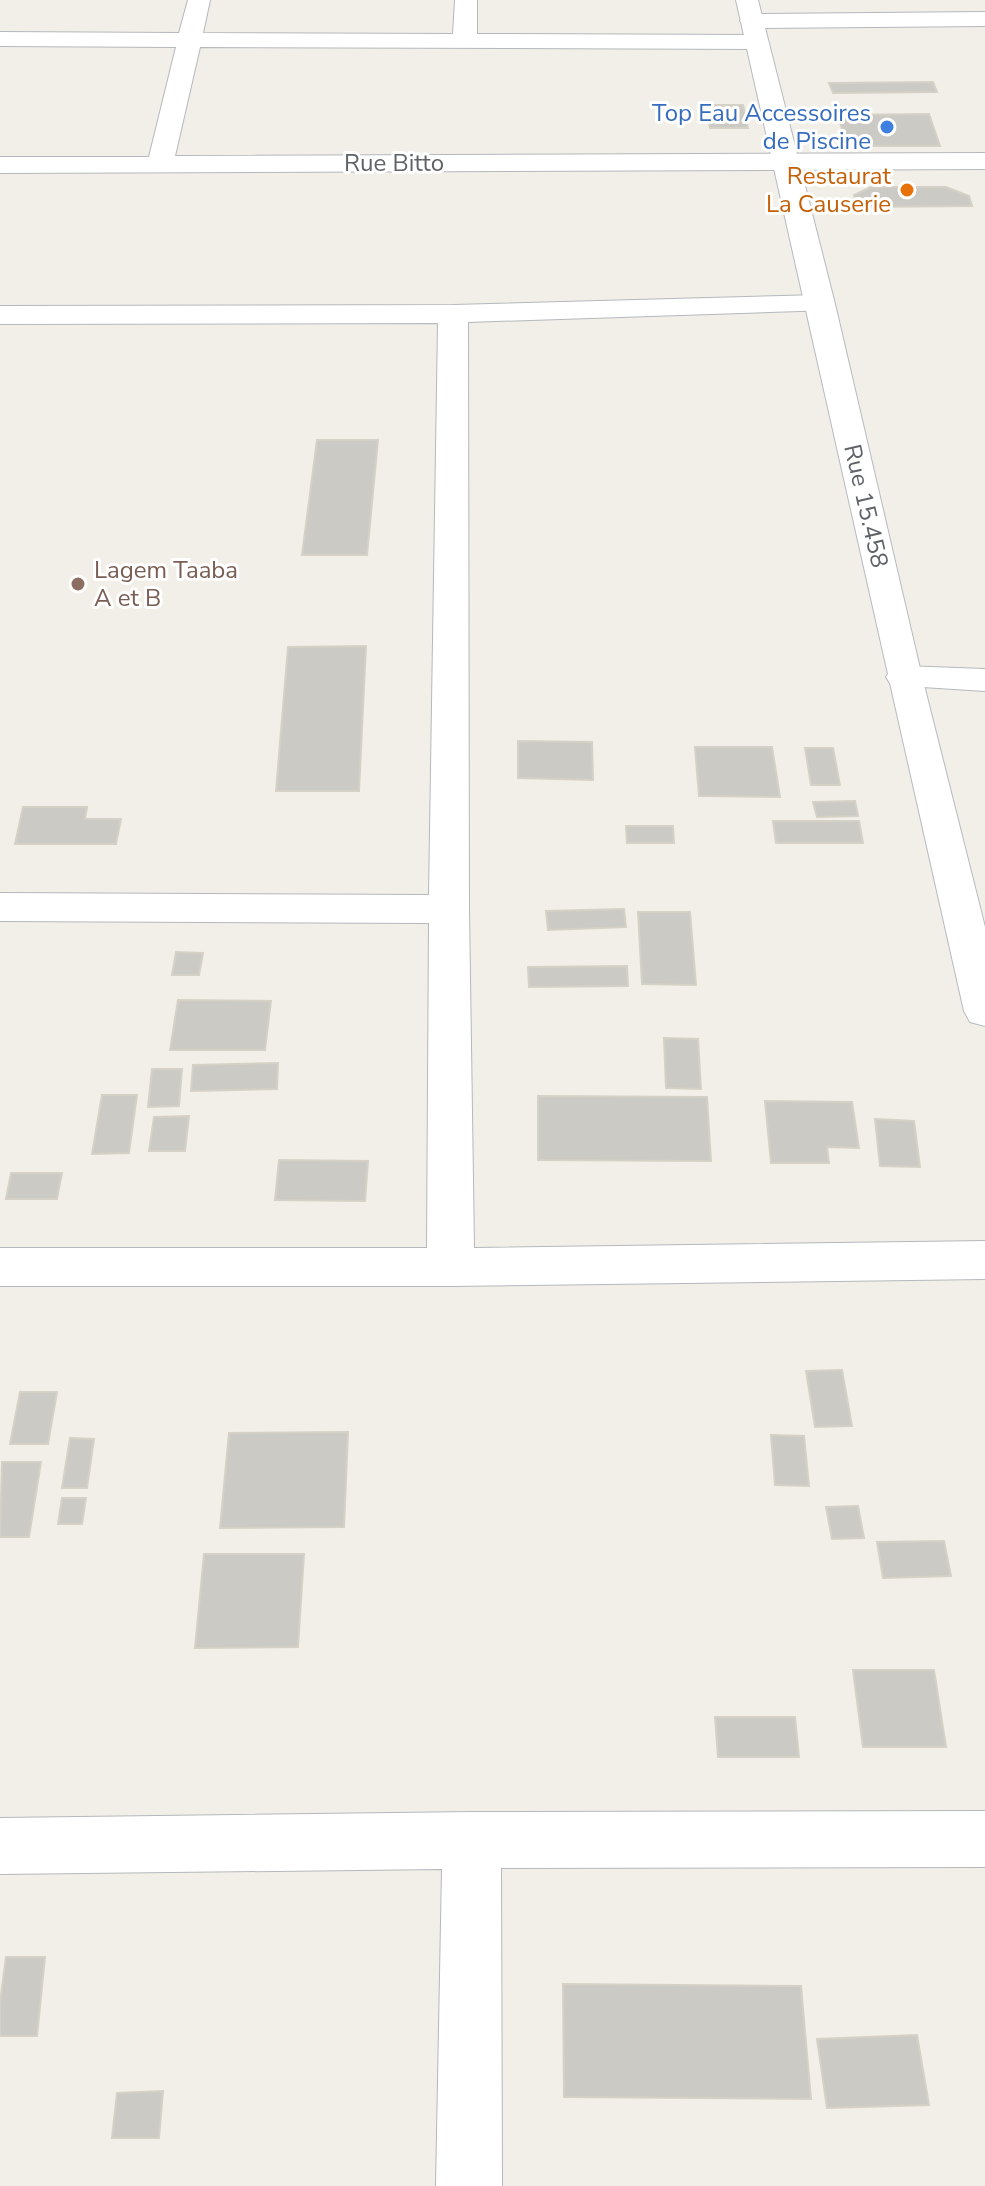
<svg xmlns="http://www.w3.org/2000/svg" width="985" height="2186" viewBox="0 0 985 2186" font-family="'Nunito Sans',sans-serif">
	<rect width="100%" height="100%" fill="#f1efe8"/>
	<!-- building -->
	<path fill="#cccac5" stroke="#d6d1c6" stroke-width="2" d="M 933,82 L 937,92 L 833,93 L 829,83 Z
		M 706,105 L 743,105 L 748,128 L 710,128 Z
		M 929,114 L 940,146 L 863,146 L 861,140 L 845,140 L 838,115 Z
		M 871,187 L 946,187 L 969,196 L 972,206 L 857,207 L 854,195 Z
		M 317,440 L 378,440 L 367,555 L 302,555 Z
		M 366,646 L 359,791 L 276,791 L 288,647 Z
		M 518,741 L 592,742 L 593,780 L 518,778 Z
		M 695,747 L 772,747 L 780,797 L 699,796 Z
		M 805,748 L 833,748 L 840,785 L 811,785 Z
		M 855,801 L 858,816 L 817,817 L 813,802 Z
		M 23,807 L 87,807 L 85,819 L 121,819 L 116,844 L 15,844 Z
		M 773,821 L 859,821 L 863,843 L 776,843 Z
		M 626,826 L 673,826 L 674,843 L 627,843 Z
		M 624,909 L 626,927 L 548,930 L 546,911 Z
		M 638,912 L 690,912 L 696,985 L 642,984 Z
		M 176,952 L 203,953 L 199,975 L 172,975 Z
		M 627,966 L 628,986 L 529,987 L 528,967 Z
		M 178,1000 L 271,1001 L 265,1050 L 170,1050 Z
		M 664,1038 L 698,1039 L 701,1089 L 666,1088 Z
		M 278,1063 L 277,1089 L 191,1091 L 193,1065 Z
		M 152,1069 L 182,1069 L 179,1106 L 148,1107 Z
		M 102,1095 L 137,1095 L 129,1153 L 92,1154 Z
		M 538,1096 L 707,1097 L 711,1161 L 538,1160 Z
		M 765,1101 L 852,1102 L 859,1148 L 827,1147 L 829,1163 L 771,1163 Z
		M 189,1116 L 185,1151 L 149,1151 L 154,1117 Z
		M 875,1119 L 914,1121 L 920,1167 L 880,1166 Z
		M 279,1160 L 368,1161 L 365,1201 L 275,1200 Z
		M 11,1173 L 62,1173 L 57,1199 L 6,1199 Z
		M 842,1370 L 852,1426 L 815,1427 L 806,1371 Z
		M 20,1392 L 57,1392 L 48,1444 L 10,1444 Z
		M 348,1432 L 344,1527 L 220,1528 L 229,1433 Z
		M 771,1435 L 804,1436 L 809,1486 L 775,1485 Z
		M 70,1438 L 94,1439 L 87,1488 L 62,1488 Z
		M 2,1462 L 41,1462 L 29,1537 L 0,1537 Z
		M 62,1498 L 86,1498 L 82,1524 L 58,1524 Z
		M 858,1506 L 864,1538 L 832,1539 L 826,1507 Z
		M 944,1541 L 951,1576 L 883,1578 L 877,1542 Z
		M 204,1554 L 304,1554 L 298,1647 L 195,1648 Z
		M 853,1670 L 934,1670 L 946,1747 L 863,1747 Z
		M 715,1717 L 795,1717 L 799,1757 L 718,1757 Z
		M 6,1957 L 45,1957 L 37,2036 L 0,2036 L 0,2002 Z
		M 563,1984 L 801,1986 L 811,2099 L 564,2097 Z
		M 917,2035 L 929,2105 L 827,2108 L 817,2039 Z
		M 163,2091 L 159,2138 L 112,2138 L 117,2093 Z"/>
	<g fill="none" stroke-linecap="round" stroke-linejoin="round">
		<!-- minor casing -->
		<g stroke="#b5b8bc" stroke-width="2">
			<path id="minor" d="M 188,0 L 210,0 L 203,33 L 453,34 L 455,0 L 477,0 L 477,34 L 756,35 L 764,37 L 768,42 L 764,47 L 756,49 L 200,47 L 175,156 L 985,153 L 985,169 L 0,173 L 0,157 L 149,157 L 176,47 L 0,46 L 0,32 L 179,33 Z
				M 985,12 L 985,26 L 752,28 L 744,26 L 740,21 L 744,16 L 752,14 Z
				M 821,295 L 831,298 L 835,304 L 831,310 L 468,322 L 469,909 L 474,1248 L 985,1241 L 985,1279 L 451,1286 L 0,1286 L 0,1248 L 427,1248 L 429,923 L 0,921 L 0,893 L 429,895 L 438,323 L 0,324 L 0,306 L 453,305 Z
				M 904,666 L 985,669 L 985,691 L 891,685 L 886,677 L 891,669 Z
				M 985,1811 L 985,1867 L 501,1868 L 502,2186 L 436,2186 L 442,1869 L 0,1874 L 0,1818 L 472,1812 Z"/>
		</g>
		<!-- secondary casing -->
		<g stroke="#b6babf" stroke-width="2">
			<path id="secondary" d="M 736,0 L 758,0 L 835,304 L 922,677 L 985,927 L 985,1026 L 970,1022 L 964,1011 Z"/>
		</g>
		<!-- minor -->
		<use href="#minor" fill="#fff" fill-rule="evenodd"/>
		<!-- secondary -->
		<use href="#secondary" fill="#fff" fill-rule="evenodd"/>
	</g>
	<!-- markers -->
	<circle fill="#3f7fe0" stroke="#fff" stroke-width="3" cx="887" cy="127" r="8"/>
	<circle fill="#e8710a" stroke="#fff" stroke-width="3" cx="907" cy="190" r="8"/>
	<circle fill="#8d6e63" stroke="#fff" stroke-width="3" cx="78" cy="584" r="8"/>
	<g text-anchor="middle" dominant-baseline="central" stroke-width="6" stroke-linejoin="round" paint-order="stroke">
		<!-- far-shop labels -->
		<g font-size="24" fill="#366cbe" stroke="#fff" text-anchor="end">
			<text x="871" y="113">Top Eau Accessoires<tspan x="871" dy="28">de Piscine</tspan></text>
		</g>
		<!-- far-street labels -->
		<g font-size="24" fill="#5f6368" stroke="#fff">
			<text x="394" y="163">Rue Bitto</text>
			<text transform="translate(866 506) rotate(77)">Rue 15.458</text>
		</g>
		<!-- far-food labels -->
		<g font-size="24" fill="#c56008" stroke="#fff" text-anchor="end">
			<text x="891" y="176">Restaurat<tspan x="891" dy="28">La Causerie</tspan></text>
		</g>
		<!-- far-education labels -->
		<g font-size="24" fill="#785e54" stroke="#fff" text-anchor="start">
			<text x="94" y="570">Lagem Taaba<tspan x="94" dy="28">A et B</tspan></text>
		</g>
	</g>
</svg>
